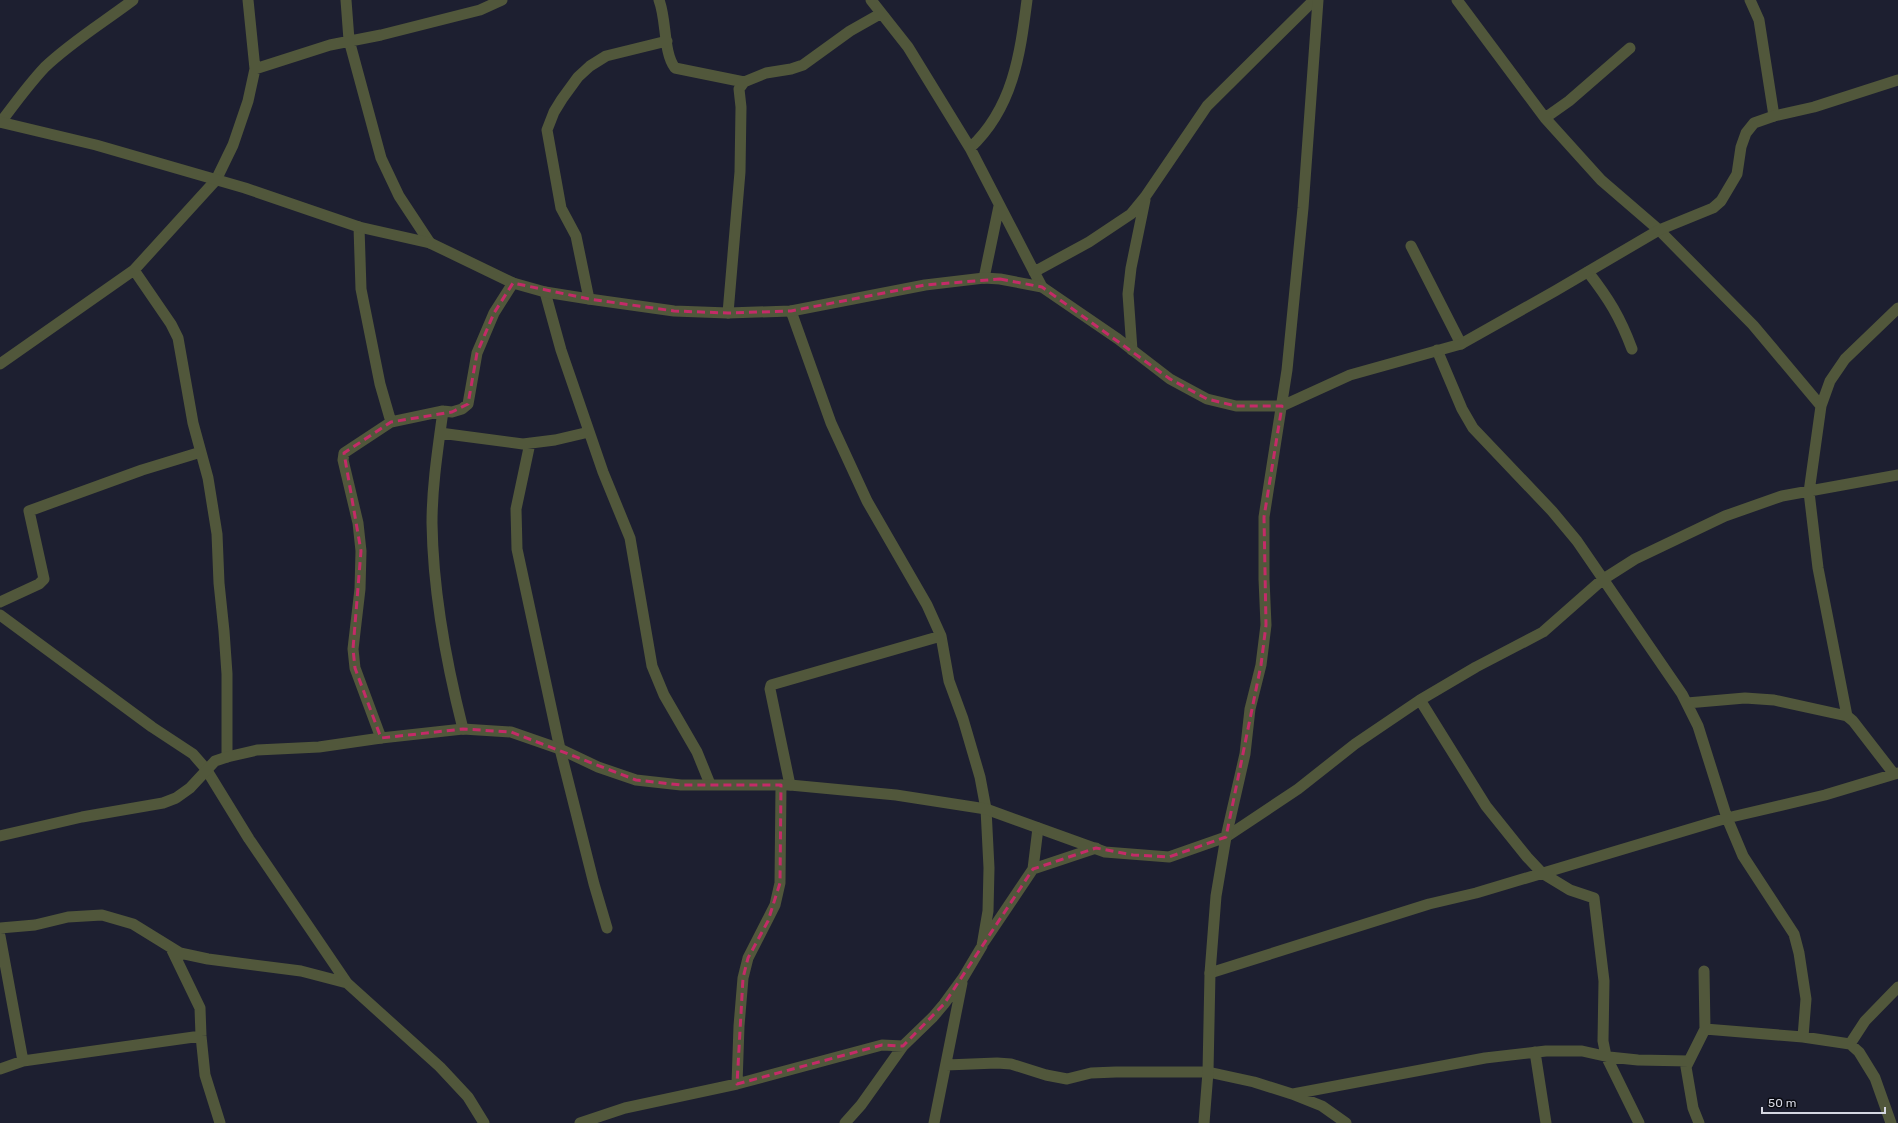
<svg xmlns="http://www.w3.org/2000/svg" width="1898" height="1123" viewBox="0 0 1898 1123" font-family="Rubik,sans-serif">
	<rect width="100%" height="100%" fill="#1d1f30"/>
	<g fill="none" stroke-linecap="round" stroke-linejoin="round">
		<!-- minor -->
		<path stroke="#51573b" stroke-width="11" d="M 346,0 L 349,40 L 381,158 L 399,196 L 430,243
			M 659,0 C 667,21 663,52 675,68 L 744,82
			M 871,0 L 908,47 L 970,148 L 1042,287
			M 1457,0 L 1545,118 L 1601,180 L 1659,230 L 1753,325 L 1821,406
			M 1750,0 L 1759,20 L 1774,116
			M 255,69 L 330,45 L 381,35 L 480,10 L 502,0
			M 1545,118 L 1569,101 L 1630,48
			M 1,122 C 15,103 29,84 45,67 C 71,42 104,22 133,0
			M 970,148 C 1013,108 1020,55 1027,0
			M 359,227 L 361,289 L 380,384 L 391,422
			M 1411,246 L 1461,344
			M 134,270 L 171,324 L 178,338 L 193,423 L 208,478 L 217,534 L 219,583 L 224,631 L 227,674 L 227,757
			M 1034,272 L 1089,242 L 1131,214 L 1145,197 L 1207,106 L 1314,0
			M 1588,272 C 1609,299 1620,317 1632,349
			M 984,278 L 999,206
			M 545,292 L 561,350 L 603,472 L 630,538 L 652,666 L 664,695 L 697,752 L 710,784
			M 589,299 L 576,236 L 561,208 L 547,130 L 554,112 L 562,99 L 578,77 L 590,66 L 606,56 L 667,41
			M 791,311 L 831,423 L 867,501 L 927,605 L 941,636 L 949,681 L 963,719 L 980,777 L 986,809 L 989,868 L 988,911 L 982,946 L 963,978 L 944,1004 L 933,1017 L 903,1046 L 861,1105 L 845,1123
			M 728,313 L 740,172 L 741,107 L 739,89 L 744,82 L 766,73 L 791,69 L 803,65 L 850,31 L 880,14
			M 1132,350 L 1128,294 L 1131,268 L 1145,200
			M 1437,350 L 1462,409 L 1473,428 L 1552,511 L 1577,541 L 1682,694 L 1698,726 L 1727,818 L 1743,856 L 1794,934 L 1799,953 L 1806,999 L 1803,1037
			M 0,364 L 134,270 L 216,180 L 233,145 L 248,101 L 255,69 L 248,0
			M 443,411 C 438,448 432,486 432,523 C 433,593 446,662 463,729
			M 440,433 L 523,444 L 555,440 L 589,432
			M 530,443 L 516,509 L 517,549 L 560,749 L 594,884 L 607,928
			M 0,602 L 39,584 L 44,579 L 29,511 L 142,470 L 201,452
			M 0,615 L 152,727 L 193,754 L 206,769 L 249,839 L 347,983 L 440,1067 L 468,1097 L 484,1123
			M 1420,700 L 1486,806 L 1527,857 L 1542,873 L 1570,890 L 1594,898 L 1604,981 L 1603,1041 L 1606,1056 L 1639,1123
			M 1687,703 L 1745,698 L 1774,700 L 1847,716 L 1853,721 L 1894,774
			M 1847,716 L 1818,568 L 1809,492 L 1821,406 L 1830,381 L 1845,359 L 1898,308
			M 381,738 L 355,668 L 353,649 L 360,589 L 361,551 L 358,523 L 343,460 L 344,453 L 391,422 L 443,411 L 452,412 L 462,409 L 468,404 L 477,353 L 494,313 L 513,283
			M 790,785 L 770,689 L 771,685 L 941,636
			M 1226,837 L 1298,789 L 1355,744 L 1420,700 L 1476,667 L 1543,632 L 1602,580 L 1635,559 L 1725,516 L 1782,496 L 1898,475
			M 1033,869 L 1096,848
			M 0,928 L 35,925 L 68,917 L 102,915 L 133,924 L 180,953 L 208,959 L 301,971 L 347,983
			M 0,936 L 23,1061
			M 984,942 L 1033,869 L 1038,828
			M 171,948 L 200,1008 L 201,1036 L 205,1075 L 220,1123
			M 1210,973 L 1429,904 L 1476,893 L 1727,818 L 1825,795 L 1898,773
			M 1705,1029 L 1803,1037 L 1850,1044 L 1859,1052 L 1875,1078 L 1891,1123
			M 1850,1044 L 1865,1021 L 1898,987
			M 1535,1052 L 1546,1123
			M 946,1065 L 997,1063 L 1011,1064 L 1046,1075 L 1067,1079 L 1091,1073 L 1116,1072 L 1208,1072 L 1254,1082 L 1292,1094 L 1322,1106 L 1346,1123
			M 0,1069 L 23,1061 L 201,1036
			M 737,1084 L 739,1026 L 743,978 L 748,958 L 775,905 L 780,883 L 781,785
			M 1293,1094 L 1485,1058 L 1546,1051 L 1582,1051 L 1609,1057 L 1638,1060 L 1689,1061
			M 580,1123 L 625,1108 L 737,1084 L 882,1045 L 903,1046
			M 934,1123 L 962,983
			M 1699,1123 L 1693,1108 L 1686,1067 L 1705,1029 L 1704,971"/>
		<!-- tertiary -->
		<path stroke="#51573b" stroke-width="11" d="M 0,122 L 96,145 L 245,188 L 359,227 L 430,243 L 513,283 L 545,292 L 589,299 L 674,311 L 728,313 L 791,311 L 925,285 L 984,278 L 1000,279 L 1042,287 L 1118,339 L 1170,379 L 1207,399 L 1236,406 L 1282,406 L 1350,375 L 1461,344 L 1555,291 L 1659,230 L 1713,208 L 1721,201 L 1737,174 L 1741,147 L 1746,133 L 1754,123 L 1774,116 L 1814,107 L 1898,80
			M 0,836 L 82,817 L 163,803 L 176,798 L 190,788 L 215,761 L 227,757 L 257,750 L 319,747 L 381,738 L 463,729 L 511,732 L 560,749 L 598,767 L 636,780 L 681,785 L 790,785 L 896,795 L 986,809 L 1105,852 L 1169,857 L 1226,837
			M 1204,1123 L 1208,1072 L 1210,973 L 1216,896 L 1226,837 L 1245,754 L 1250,709 L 1261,665 L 1266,625 L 1264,579 L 1264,517 L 1287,370 L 1303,208 L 1318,0"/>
	</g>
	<!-- marked area -->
	<path fill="none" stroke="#c42b68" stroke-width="3" stroke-dasharray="8 5" stroke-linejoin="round" d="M 1000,279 L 1042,287 L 1170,379 L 1207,399 L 1236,406 L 1282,406 L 1264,517 L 1266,625 L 1261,665 L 1226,837 L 1169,857 L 1133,855 L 1096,848 L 1033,869 L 944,1004 L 903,1046 L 882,1045 L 737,1084 L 743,978 L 748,958 L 768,921 L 780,883 L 781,785 L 681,785 L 636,780 L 511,732 L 463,729 L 381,738 L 355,668 L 353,649 L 361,551 L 344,453 L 391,422 L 452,412 L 468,404 L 477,353 L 494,313 L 513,283 L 589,299 L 674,311 L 728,313 L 791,311 L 925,285 Z"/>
	<!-- scale -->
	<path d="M1762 1107v6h123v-6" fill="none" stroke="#d5d7e2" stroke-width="2"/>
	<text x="1768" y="1107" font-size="12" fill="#d5d7e2" stroke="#090a11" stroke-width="3" paint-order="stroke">50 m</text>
</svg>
